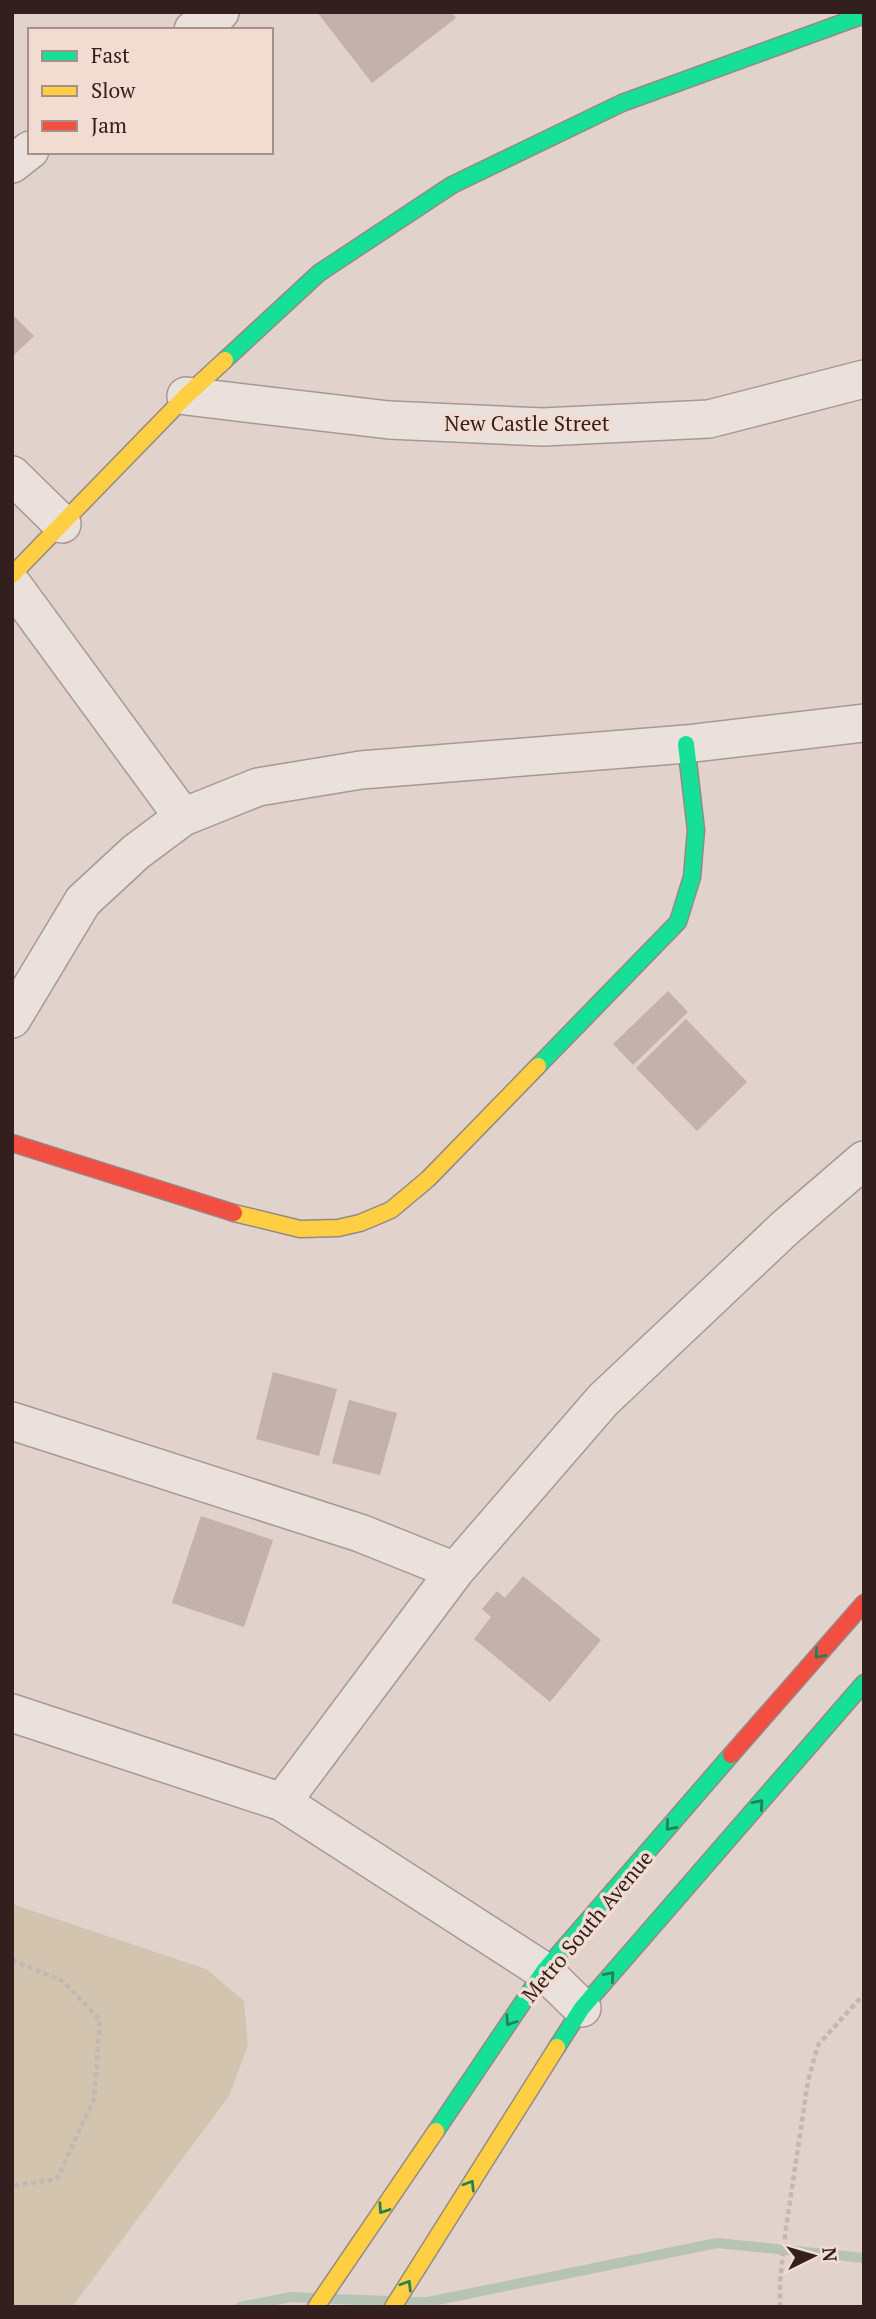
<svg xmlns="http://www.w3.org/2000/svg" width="876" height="2319" viewBox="0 0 876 2319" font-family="'PT Serif',serif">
	<rect width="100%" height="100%" fill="#e1d2cb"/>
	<!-- green -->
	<path fill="#d2c4af" d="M 12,1904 L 206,1969 L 244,2001 L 248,2045 L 229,2096 L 72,2307 L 12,2307 Z"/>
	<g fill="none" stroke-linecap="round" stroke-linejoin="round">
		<!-- stream -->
		<path stroke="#b7c3b5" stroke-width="10" d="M 333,2299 L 390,2301
			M 406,2302 L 428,2302 L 717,2243 L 864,2258
			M 240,2307 L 291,2297 L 313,2298"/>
	</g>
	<!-- building -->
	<path fill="#c4b0ac" d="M 317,12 L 452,12 L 456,18 L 372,83 Z
		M 12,314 L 34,336 L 12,357 Z
		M 668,991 L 688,1012 L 633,1065 L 613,1044 Z
		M 686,1019 L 747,1082 L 697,1131 L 636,1068 Z
		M 273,1372 L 337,1389 L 319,1456 L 256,1439 Z
		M 349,1400 L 397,1413 L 380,1475 L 332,1463 Z
		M 201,1516 L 273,1540 L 244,1627 L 172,1603 Z
		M 523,1576 L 601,1640 L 550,1702 L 474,1639 L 491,1617 L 482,1609 L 497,1591 L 505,1598 Z"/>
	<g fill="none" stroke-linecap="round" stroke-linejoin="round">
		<!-- street casing -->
		<g stroke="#a69995" stroke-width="40">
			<path id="street" d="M 193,30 L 220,12
				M 12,164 L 30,150
				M 186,396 L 389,420 L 543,427 L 709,419 L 864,379
				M 12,475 L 62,524
				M 12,584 L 183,817
				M 12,1019 L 83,901 L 136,852 L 183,817 L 258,787 L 361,770 L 686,744 L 864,723
				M 12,1421 L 360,1533 L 455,1571
				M 12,1713 L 282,1802 L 544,1971 L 582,2008
				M 282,1802 L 455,1571 L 603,1400 L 785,1228 L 864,1160"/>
		</g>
		<!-- fast casing -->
		<g stroke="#968885" stroke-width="19">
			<path id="fast" d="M 225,360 L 319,273 L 452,185 L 622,103 L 864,15
				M 538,1066 L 678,922 L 692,877 L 696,830 L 686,744
				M 557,2047 L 582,2008 L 864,1683
				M 436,2131 L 544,1971 L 731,1755"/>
		</g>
		<!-- slow casing -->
		<g stroke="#968885" stroke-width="19">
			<path id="slow" d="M 12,575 L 186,396 L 225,360
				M 234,1213 L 300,1229 L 338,1228 L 360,1223 L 391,1210 L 428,1179 L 538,1066
				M 316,2307 L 436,2131
				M 393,2307 L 557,2047"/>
		</g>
		<!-- jam casing -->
		<g stroke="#968885" stroke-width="19">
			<path id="jam" d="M 12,1143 L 234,1213
				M 731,1755 L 864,1603"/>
		</g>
		<!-- path -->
		<path stroke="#c2b8b4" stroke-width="4.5" stroke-dasharray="5 3.5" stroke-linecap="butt" d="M 12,1960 L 63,1981 L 100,2020 L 94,2099 L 57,2179 L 12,2186
			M 780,2307 L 780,2280 L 786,2228 L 808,2081 L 818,2045 L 864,1994"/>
		<!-- street -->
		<use href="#street" stroke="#eae0dc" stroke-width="37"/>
		<!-- fast -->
		<use href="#fast" stroke="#16e098" stroke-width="16"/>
		<!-- slow -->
		<use href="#slow" stroke="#ffcf43" stroke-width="16"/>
		<!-- jam -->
		<use href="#jam" stroke="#f24e42" stroke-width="16"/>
	</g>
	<!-- one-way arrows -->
	<defs><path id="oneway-chevron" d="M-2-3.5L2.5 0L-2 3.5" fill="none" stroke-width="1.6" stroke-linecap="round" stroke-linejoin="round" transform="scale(1.75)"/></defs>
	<g stroke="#24805b">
		<use href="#oneway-chevron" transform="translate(819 1654) rotate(131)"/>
		<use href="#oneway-chevron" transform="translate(759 1804) rotate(-49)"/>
		<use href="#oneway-chevron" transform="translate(670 1826) rotate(131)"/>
		<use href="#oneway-chevron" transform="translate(610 1976) rotate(-49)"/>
		<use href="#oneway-chevron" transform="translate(510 2021) rotate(124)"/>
		<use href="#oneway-chevron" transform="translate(470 2185) rotate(-58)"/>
		<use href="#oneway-chevron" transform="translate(383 2209) rotate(124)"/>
		<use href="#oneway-chevron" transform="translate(407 2285) rotate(-58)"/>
	</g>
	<g text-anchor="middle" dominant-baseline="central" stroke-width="7" stroke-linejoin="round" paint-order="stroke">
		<!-- street labels -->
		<g font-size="21" fill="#33201e" stroke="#f2dcd2">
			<text x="527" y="423">New Castle Street</text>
			<text transform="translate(587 1926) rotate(-50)">Metro South Avenue</text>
		</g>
	</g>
	<!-- border -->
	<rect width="876" height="2319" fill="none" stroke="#33201e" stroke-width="28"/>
	<!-- legend -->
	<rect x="28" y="28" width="245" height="126" fill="#f2dcd2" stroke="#a6918a" stroke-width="2"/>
	<rect x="42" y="51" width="35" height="10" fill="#16e098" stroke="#a6918a" stroke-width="2"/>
	<text x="91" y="63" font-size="21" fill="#33201e">Fast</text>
	<rect x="42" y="86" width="35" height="10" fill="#ffcf43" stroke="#a6918a" stroke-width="2"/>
	<text x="91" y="98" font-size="21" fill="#33201e">Slow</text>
	<rect x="42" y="121" width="35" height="10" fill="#f24e42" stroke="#a6918a" stroke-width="2"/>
	<text x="91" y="133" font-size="21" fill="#33201e">Jam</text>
	<!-- north arrow -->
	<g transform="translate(813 2256) rotate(85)" stroke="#f2dcd2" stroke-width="5" paint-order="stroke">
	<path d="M0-5L12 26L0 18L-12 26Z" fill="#33201e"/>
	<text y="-10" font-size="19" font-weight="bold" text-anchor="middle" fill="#33201e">N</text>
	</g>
</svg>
